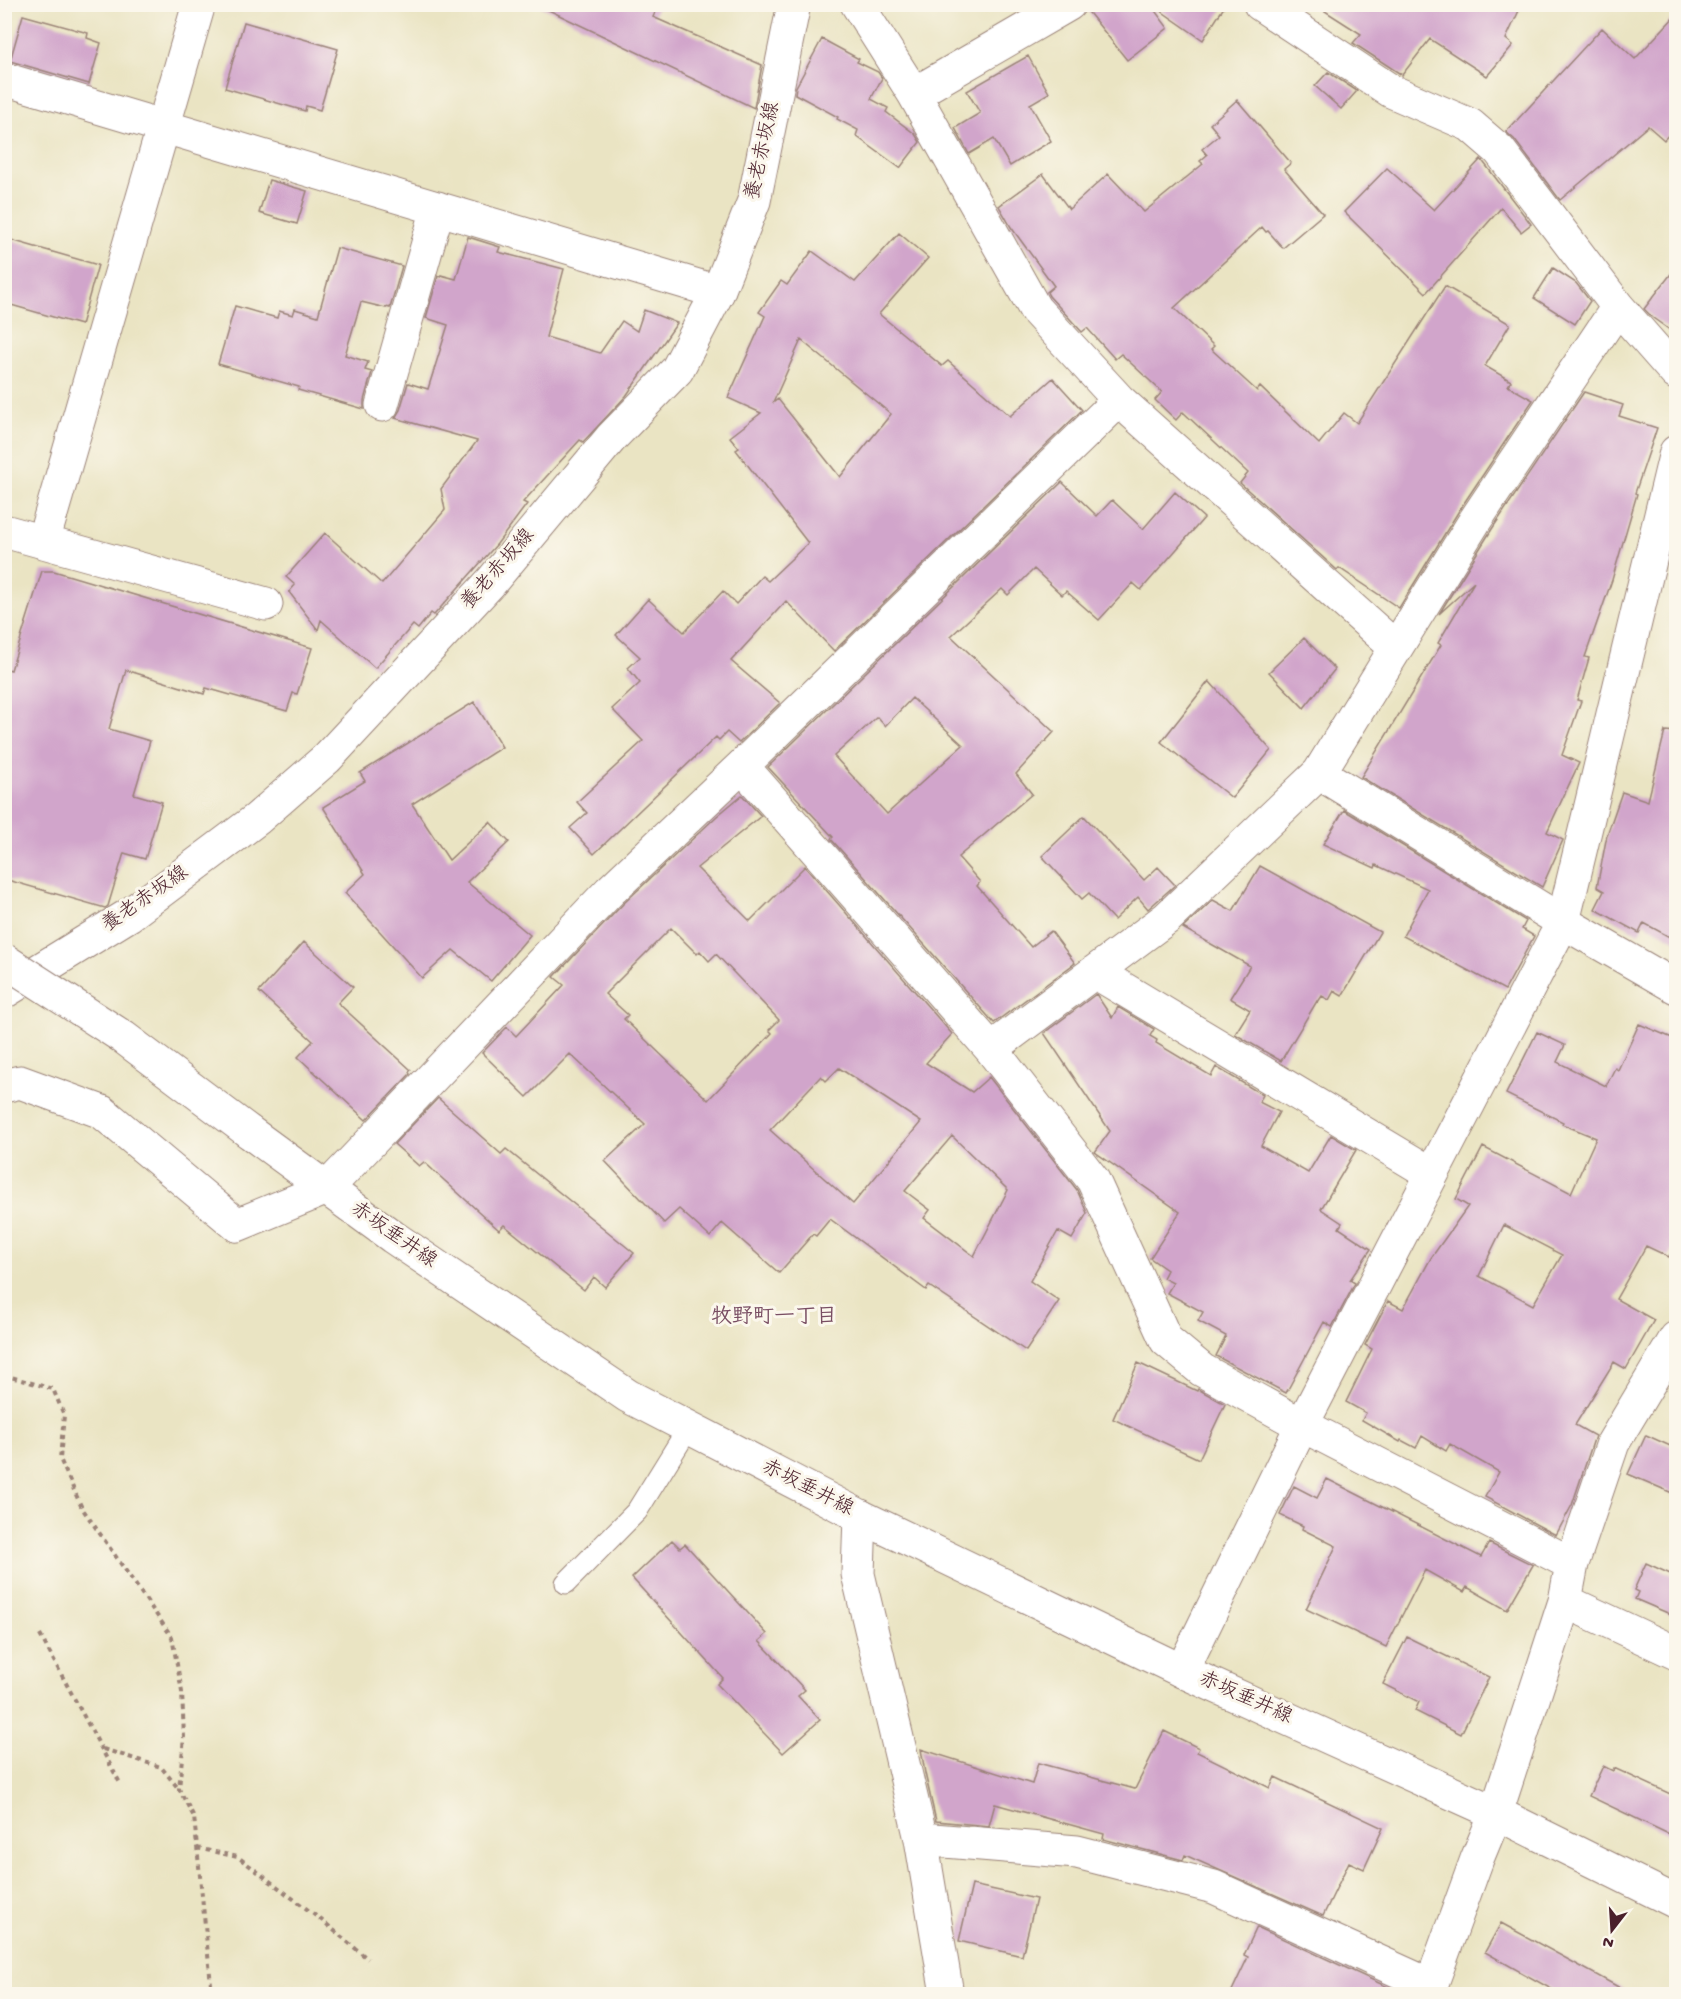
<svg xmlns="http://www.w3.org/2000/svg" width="1681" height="1999" viewBox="0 0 1681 1999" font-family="'Gochi Hand','Klee One',sans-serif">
	<rect width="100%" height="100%" fill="#fbf7ec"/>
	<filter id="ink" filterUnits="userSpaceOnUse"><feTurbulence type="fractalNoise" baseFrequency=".0167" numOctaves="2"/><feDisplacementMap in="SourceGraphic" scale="12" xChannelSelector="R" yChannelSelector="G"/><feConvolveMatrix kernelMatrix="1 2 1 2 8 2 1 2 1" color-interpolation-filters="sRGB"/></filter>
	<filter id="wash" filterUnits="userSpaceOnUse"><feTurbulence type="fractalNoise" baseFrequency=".008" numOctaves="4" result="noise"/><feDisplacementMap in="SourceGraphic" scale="24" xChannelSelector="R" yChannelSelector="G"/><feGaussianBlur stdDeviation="1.35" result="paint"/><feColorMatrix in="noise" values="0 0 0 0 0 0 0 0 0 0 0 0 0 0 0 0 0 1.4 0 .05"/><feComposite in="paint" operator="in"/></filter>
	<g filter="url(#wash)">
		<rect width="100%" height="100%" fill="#eae4c3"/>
		<g id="blocks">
			<!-- building -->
			<path fill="#d1a5cb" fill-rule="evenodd" d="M 536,4 L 659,4 L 653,17 L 762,65 L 754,108 Z
				M 1088,4 L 1150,4 L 1168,28 L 1127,60 L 1086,9 Z
				M 1151,4 L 1226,4 L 1203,40 Z
				M 1314,4 L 1522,4 L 1506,39 L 1513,45 L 1487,76 L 1430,39 L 1402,75 L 1353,43 L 1361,34 Z
				M 1677,14 L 1677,125 L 1664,140 L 1648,126 L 1560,200 L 1514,139 L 1506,132 L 1602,28 L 1635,59 Z
				M 23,15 L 88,33 L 87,38 L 101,43 L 89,84 L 10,61 Z
				M 244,22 L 338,49 L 320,110 L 306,106 L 305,111 L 225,88 Z
				M 822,39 L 859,59 L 857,62 L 878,72 L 882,78 L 871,99 L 888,108 L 886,112 L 915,134 L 920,142 L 900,168 L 856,136 L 858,130 L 837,119 L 838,117 L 795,94 L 796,87 Z
				M 1028,56 L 1049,93 L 1030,104 L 1051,141 L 1010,166 L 994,139 L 969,154 L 955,128 L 980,113 L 967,91 Z
				M 1328,72 L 1357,91 L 1341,109 L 1315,86 Z
				M 1237,100 L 1291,163 L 1284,169 L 1323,214 L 1283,248 L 1268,231 L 1266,232 L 1262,227 L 1174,308 L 1214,346 L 1211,349 L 1257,391 L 1260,387 L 1319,444 L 1344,413 L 1357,423 L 1445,286 L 1510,324 L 1485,366 L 1511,381 L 1508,386 L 1533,400 L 1460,509 L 1399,608 L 1339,568 L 1337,570 L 1240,483 L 1248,473 L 1183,412 L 1176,420 L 1155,400 L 1162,392 L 1121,354 L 1115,359 L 1087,328 L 1082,332 L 1049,296 L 1047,292 L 1054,286 L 1011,227 L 999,206 L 1043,174 L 1069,209 L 1108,174 L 1144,212 L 1203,164 L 1200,161 L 1207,155 L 1202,149 L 1219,135 L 1210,124 Z
				M 1481,159 L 1531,224 L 1521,232 L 1501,208 L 1426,293 L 1344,212 L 1387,168 L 1434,210 Z
				M 269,180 L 307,191 L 297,224 L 259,213 Z
				M 899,233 L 928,258 L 879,314 L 942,366 L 948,361 L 1010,416 L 1053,378 L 1082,410 L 834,651 L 786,601 L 731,661 L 780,703 L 739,743 L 727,732 L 719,740 L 716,737 L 594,854 L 570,828 L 587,813 L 577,802 L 643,741 L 612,709 L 640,683 L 628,668 L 640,657 L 616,635 L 648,599 L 684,632 L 723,591 L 736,604 L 762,576 L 768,581 L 808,543 L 736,450 L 739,448 L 730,437 L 761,413 L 728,398 L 765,316 L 759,312 L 781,281 L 787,285 L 812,251 L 855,282 ZM 801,340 L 891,414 L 840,477 L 778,399 L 773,403 Z
				M 468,237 L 500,247 L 498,252 L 564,269 L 546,337 L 600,353 L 622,321 L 637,331 L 644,310 L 677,323 L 626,396 L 583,442 L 580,440 L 523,502 L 527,504 L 497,544 L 434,615 L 431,613 L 418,629 L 413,625 L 375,668 L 321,620 L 318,630 L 289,592 L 295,585 L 286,577 L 325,533 L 382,584 L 445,510 L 441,489 L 477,441 L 395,418 L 400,410 L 408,383 L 428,389 L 448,325 L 426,318 L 438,276 L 441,277 L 441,275 L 456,279 Z
				M 4,238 L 98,265 L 81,325 L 4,303 Z
				M 337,248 L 402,266 L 390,308 L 386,307 L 386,308 L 361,302 L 345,355 L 368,362 L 365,370 L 372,372 L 364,400 L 364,409 L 298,390 L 299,387 L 218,364 L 235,306 L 277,318 L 279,311 L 293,315 L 295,309 L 318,316 Z
				M 1677,266 L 1677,335 L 1653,318 L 1644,309 Z
				M 1553,268 L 1576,283 L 1590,301 L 1575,324 L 1534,298 Z
				M 1584,392 L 1623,405 L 1619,416 L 1657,428 L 1635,493 L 1637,494 L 1612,580 L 1585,657 L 1589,658 L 1577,700 L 1581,701 L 1562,755 L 1579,763 L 1547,832 L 1563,840 L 1542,887 L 1361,777 L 1441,645 L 1438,643 L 1474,582 L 1439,614 L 1492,529 Z
				M 1062,482 L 1097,516 L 1112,500 L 1143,529 L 1175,492 L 1204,518 L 1141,590 L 1133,583 L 1099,620 L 1066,591 L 1062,595 L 1034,569 L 1008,595 L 1002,589 L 951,636 L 1054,732 L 1016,774 L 1032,794 L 958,857 L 980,882 L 977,886 L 1031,947 L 1051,931 L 1075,963 L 994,1023 L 831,839 L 833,837 L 768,767 ZM 912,698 L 963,745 L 887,814 L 834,756 L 877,717 L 885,726 Z
				M 42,571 L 54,571 L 312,648 L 297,694 L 293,693 L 287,711 L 206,688 L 204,694 L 126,670 L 109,729 L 150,741 L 134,794 L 162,802 L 145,859 L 124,853 L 108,906 L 105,908 L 4,879 L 4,668 L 11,670 Z
				M 1304,638 L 1335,669 L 1304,708 L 1269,672 Z
				M 1209,681 L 1271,750 L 1232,798 L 1161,742 Z
				M 474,702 L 502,747 L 412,804 L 449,860 L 490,822 L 509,842 L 467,882 L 530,935 L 491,981 L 453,950 L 422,978 L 345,893 L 365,874 L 323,807 L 365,781 L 360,773 Z
				M 1665,731 L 1677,732 L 1677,941 L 1644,923 L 1639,933 L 1595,909 L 1604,891 L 1597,887 L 1607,835 L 1622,792 L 1648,801 Z
				M 742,795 L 761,816 L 697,868 L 750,921 L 805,866 L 952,1034 L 926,1063 L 972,1092 L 989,1077 L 1077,1190 L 1087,1213 L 1072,1239 L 1058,1231 L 1030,1281 L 1059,1301 L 1026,1351 L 929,1286 L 926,1290 L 830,1219 L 816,1236 L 813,1234 L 779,1273 L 722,1223 L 710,1237 L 679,1209 L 664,1223 L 605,1161 L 645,1124 L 570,1054 L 527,1097 L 482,1053 L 507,1027 L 516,1036 L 564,985 L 554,977 L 623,904 L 717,816 ZM 671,928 L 697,954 L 700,951 L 709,961 L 716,954 L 779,1020 L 769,1030 L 772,1033 L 708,1100 L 624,1019 L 628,1015 L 605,994 ZM 839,1068 L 921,1122 L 853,1204 L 770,1130 L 821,1076 L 826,1081 ZM 952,1136 L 1008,1190 L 974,1256 L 924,1218 L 930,1210 L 905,1191 Z
				M 1344,810 L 1526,921 L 1522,929 L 1534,936 L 1505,990 L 1403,936 L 1428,889 L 1376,865 L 1375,868 L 1323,844 Z
				M 1084,816 L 1144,880 L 1158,867 L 1175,885 L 1148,909 L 1138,897 L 1114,920 L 1089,893 L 1082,899 L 1042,856 Z
				M 1260,866 L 1380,932 L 1342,996 L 1334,991 L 1329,1000 L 1322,996 L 1318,1002 L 1317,1001 L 1281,1061 L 1235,1034 L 1250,1010 L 1230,998 L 1250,966 L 1183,928 L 1213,900 L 1233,911 Z
				M 304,942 L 353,987 L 338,1003 L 411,1070 L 409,1072 L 410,1074 L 366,1120 L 298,1057 L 313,1041 L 259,992 Z
				M 1096,994 L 1112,1018 L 1118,1007 L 1154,1029 L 1150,1036 L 1157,1040 L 1156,1043 L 1211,1076 L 1216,1067 L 1263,1095 L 1259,1102 L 1279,1112 L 1261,1146 L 1308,1173 L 1331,1135 L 1356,1150 L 1321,1209 L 1342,1223 L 1339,1228 L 1371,1249 L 1350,1280 L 1355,1283 L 1332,1327 L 1324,1322 L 1286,1393 L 1216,1356 L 1226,1336 L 1198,1321 L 1203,1312 L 1167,1293 L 1173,1283 L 1163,1278 L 1167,1270 L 1150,1258 L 1180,1212 L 1095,1152 L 1110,1131 L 1044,1033 Z
				M 1639,1024 L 1677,1040 L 1677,1240 L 1669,1257 L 1646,1246 L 1616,1299 L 1654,1320 L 1626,1369 L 1614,1362 L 1575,1425 L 1595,1436 L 1572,1505 L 1556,1535 L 1485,1497 L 1499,1472 L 1450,1444 L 1446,1451 L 1422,1436 L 1416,1448 L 1401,1440 L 1400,1442 L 1362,1420 L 1366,1413 L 1346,1402 L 1372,1349 L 1365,1345 L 1388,1301 L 1403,1309 L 1431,1258 L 1468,1206 L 1456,1199 L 1483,1147 L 1571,1193 L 1596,1138 L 1562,1124 L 1563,1122 L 1506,1094 L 1537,1032 L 1565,1045 L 1557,1062 L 1606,1086 L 1615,1068 L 1618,1070 ZM 1504,1225 L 1562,1255 L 1533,1305 L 1479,1276 Z
				M 438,1098 L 501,1154 L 506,1149 L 634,1253 L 605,1287 L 594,1277 L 584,1290 L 504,1225 L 499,1230 L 424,1162 L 419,1166 L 394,1144 Z
				M 1138,1363 L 1197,1391 L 1198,1389 L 1225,1404 L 1199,1459 L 1113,1419 Z
				M 1646,1435 L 1677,1449 L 1677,1495 L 1628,1474 Z
				M 1327,1479 L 1481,1557 L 1489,1543 L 1533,1565 L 1507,1610 L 1467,1587 L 1464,1592 L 1425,1570 L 1386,1647 L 1306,1609 L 1336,1546 L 1302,1529 L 1303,1526 L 1280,1515 L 1294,1486 L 1317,1498 Z
				M 672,1540 L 680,1548 L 685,1544 L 767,1634 L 759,1641 L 805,1690 L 798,1696 L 820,1720 L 783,1753 L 717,1684 L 723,1678 L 632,1578 Z
				M 1646,1563 L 1677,1577 L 1677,1617 L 1635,1599 L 1638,1592 L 1634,1590 Z
				M 1407,1637 L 1489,1677 L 1461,1734 L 1415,1711 L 1419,1702 L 1383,1684 Z
				M 1164,1731 L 1199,1748 L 1197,1752 L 1270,1788 L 1275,1777 L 1383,1828 L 1364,1869 L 1349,1862 L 1323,1916 L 1185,1855 L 1183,1860 L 1103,1839 L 1104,1834 L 995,1804 L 989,1826 L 936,1821 L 925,1773 L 921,1749 L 1032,1784 L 1038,1763 L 1135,1789 Z
				M 1603,1766 L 1613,1771 L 1614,1768 L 1677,1797 L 1677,1838 L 1589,1796 Z
				M 972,1885 L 1036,1899 L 1022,1956 L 959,1941 Z
				M 1501,1923 L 1633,1995 L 1562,1995 L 1485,1952 Z
				M 1257,1927 L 1405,1995 L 1230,1995 L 1248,1957 L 1244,1955 Z"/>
		</g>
	</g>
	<g filter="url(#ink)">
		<use href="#blocks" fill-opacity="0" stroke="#9a8277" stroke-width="1.5"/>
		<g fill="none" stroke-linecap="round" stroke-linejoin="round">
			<!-- lane casing -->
			<g stroke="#9a8277" stroke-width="23">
				<path id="lane" d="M 566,1583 L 637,1511 L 689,1427"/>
			</g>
			<!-- street casing -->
			<g stroke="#9a8277" stroke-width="35">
				<path id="street" d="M 857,4 L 914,94 L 1035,309 L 1119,400 L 1396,648 L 1319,773 L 1167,918 L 991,1049
					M 1260,4 L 1391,91 L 1470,125 L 1499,150 L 1618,307 L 1676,373
					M 4,79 L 718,292
					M 914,94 L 1069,4
					M 382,405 L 438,208
					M 4,531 L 266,604
					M 43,542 L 199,4
					M 1396,648 L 1476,519 L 1618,307
					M 742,766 L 991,1049 L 1093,1180 L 1166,1340 L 1202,1370 L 1302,1425 L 1572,1564
					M 1319,773 L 1563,922 L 1676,987
					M 1095,972 L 1432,1174
					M 4,1086 L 20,1082 L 102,1112 L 237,1225 L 327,1188 L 610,891 L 742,766 L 1119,400
					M 860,1516 L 858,1574 L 921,1839 L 947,1994
					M 1565,1601 L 1676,1653
					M 1182,1671 L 1302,1425 L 1563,922 L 1676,452
					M 921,1839 L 1077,1852 L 1214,1887 L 1432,1986
					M 1428,1994 L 1477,1859 L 1496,1813 L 1565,1601 L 1572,1564 L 1613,1443 L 1676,1338"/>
			</g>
			<!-- secondary casing -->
			<g stroke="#9a8277" stroke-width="35">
				<path id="secondary" d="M 4,992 L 129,915 L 257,819 L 327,758 L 491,582 L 611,438 L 677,370 L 718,292 L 754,201 L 794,4
					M 248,1131 L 393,1237 L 628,1396 L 860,1516 L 1182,1671 L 1496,1813 L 1676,1902"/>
			</g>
			<!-- path -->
			<path stroke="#9a8277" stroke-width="4" stroke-dasharray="4.5 4.5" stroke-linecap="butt" d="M 4,1375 L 53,1389 L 64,1415 L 60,1459 L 82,1508 L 172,1637 L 182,1692 L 184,1737 L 179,1789 L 194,1817 L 212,1994
				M 40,1635 L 120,1783
				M 103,1749 L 161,1767 L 178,1788
				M 197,1848 L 238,1857 L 324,1922 L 368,1959"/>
			<!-- lane -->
			<use href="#lane" stroke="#fff" stroke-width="21"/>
			<!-- street -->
			<use href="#street" stroke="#fff" stroke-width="33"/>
			<!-- secondary -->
			<use href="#secondary" stroke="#fff" stroke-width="33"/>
			<!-- secondary-bridge casing -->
			<g stroke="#9a8277" stroke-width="35" stroke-linecap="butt">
				<path id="secondary-bridge" d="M 4,960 L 123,1037 L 248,1131"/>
			</g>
			<!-- secondary-bridge -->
			<use href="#secondary-bridge" stroke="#fff" stroke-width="33"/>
		</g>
	</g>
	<g text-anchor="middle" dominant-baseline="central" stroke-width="6" stroke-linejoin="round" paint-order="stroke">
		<!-- street labels -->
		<g font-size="20" fill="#4a1f2b" stroke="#fbf7ec">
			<text transform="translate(764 151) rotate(-78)">養老赤坂線</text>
			<text transform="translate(499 570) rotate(-49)">養老赤坂線</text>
			<text transform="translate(146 900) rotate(-35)">養老赤坂線</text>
			<text transform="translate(393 1236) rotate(35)">赤坂垂井線</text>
			<text transform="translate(807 1489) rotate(27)">赤坂垂井線</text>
			<text transform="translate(1245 1699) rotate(24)">赤坂垂井線</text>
		</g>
		<!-- neighbourhood labels -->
		<g font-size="21" font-weight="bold" fill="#794e63" stroke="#fbf7ec">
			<text x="774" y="1318">牧野町一丁目</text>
		</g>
	</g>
	<!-- margin -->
	<rect width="1681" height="1999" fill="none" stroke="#fbf7ec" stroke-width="24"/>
	<!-- north arrow -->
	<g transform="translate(1612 1930) rotate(197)" stroke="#fbf7ec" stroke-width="4.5" paint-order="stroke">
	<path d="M0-4.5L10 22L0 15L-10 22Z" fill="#4a1f2b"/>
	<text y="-9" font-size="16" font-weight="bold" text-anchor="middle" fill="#4a1f2b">N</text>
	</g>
</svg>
